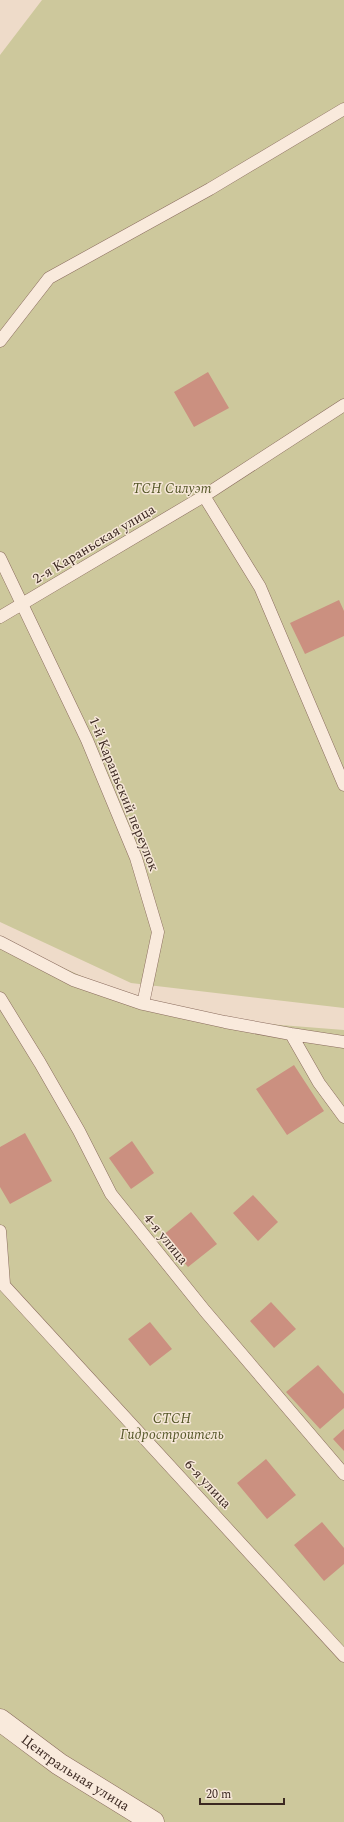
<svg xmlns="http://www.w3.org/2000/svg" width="344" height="1822" viewBox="0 0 344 1822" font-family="Spectral,serif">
	<rect width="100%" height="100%" fill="#eedbc9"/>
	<!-- green -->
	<path fill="#cdc89c" d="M 42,0 L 344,0 L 344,1008 L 131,983 L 0,922 L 0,55 Z
		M 0,939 L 143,1004 L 268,1024 L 344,1030 L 344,1822 L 0,1822 Z"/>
	<!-- building -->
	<path fill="#cb9080" d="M 208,372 L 229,408 L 194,427 L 174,392 Z
		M 339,600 L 344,611 L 344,636 L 305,654 L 290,623 Z
		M 294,1065 L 324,1111 L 287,1135 L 256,1089 Z
		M 25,1133 L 52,1181 L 10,1204 L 0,1187 L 0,1147 Z
		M 132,1141 L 154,1173 L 131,1189 L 109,1158 Z
		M 253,1195 L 278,1222 L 258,1241 L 233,1213 Z
		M 191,1212 L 217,1244 L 188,1267 L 162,1236 Z
		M 271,1302 L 296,1329 L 274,1348 L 250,1321 Z
		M 150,1322 L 172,1349 L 150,1366 L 128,1339 Z
		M 318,1365 L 344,1394 L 344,1408 L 320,1429 L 286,1392 Z
		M 344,1429 L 344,1451 L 333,1439 Z
		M 266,1459 L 296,1495 L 267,1519 L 237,1483 Z
		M 322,1522 L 344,1548 L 344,1564 L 324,1581 L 294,1545 Z"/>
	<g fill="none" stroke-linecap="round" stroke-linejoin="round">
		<!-- service casing -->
		<g stroke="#8a6c5e" stroke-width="13">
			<path id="service" d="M 0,341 L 49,278 L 210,189 L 344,109
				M 204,496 L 260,587 L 344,785
				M 0,558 L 87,740 L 136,858 L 158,932 L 143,1004
				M 0,617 L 204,496 L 344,405
				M 0,942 L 73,980 L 143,1004 L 225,1022 L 291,1034 L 344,1042
				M 0,998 L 40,1063 L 79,1131 L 111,1194 L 205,1311 L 344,1474
				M 291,1034 L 319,1083 L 344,1117
				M 0,1231 L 4,1284
				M 0,1281 L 344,1656"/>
		</g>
		<!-- minor casing -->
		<g stroke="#8a6c5e" stroke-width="23">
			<g id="minor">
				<path id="s1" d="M 0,1720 L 59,1764 L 153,1822"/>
			</g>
		</g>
		<!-- service -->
		<use href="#service" stroke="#f9eadc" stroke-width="12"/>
		<!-- minor -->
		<use href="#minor" stroke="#f9eadc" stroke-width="22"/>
	</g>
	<g text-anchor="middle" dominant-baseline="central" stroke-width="3" stroke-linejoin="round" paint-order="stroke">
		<!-- park labels -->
		<g font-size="14" font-style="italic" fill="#555728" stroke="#f6e7d8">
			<text x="172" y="488">ТСН Силуэт</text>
			<text x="172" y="1418">СТСН<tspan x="172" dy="16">Гидростроитель</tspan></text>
		</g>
		<!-- street labels -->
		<g font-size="14" fill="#3b2821" stroke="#f6e7d8">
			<text transform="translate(94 544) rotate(-31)">2-я Караньская улица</text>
			<text transform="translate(124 794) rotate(68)">1-й Караньский переулок</text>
			<text transform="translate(166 1239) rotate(51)">4-я улица</text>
			<text transform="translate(208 1484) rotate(47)">6-я улица</text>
			<text stroke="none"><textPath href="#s1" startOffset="92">Центральная улица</textPath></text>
		</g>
	</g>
	<!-- scale -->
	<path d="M200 1798v6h84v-6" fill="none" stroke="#3b2821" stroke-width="2"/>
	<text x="206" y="1798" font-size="12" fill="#3b2821" stroke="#f6e7d8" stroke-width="3" paint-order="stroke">20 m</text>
</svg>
